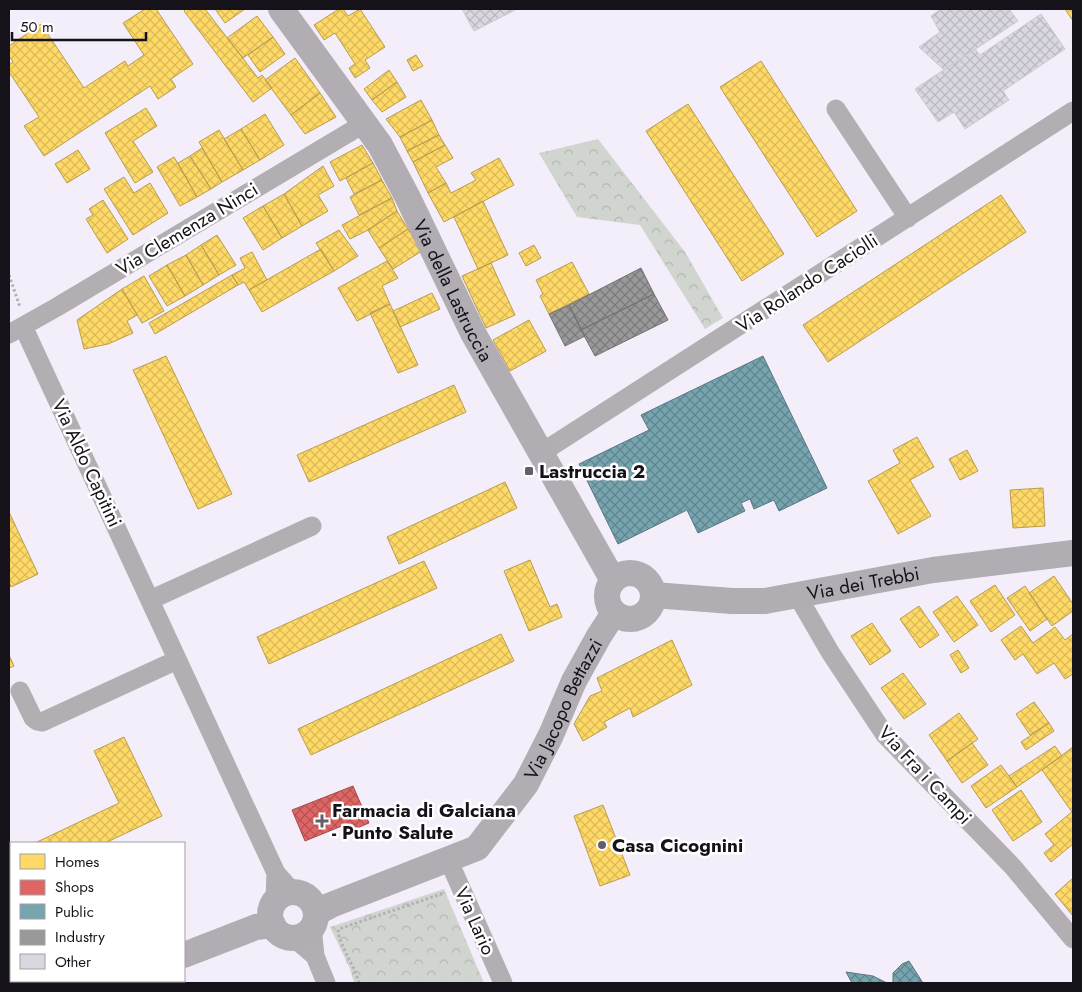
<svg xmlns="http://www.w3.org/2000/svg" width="1082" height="992" viewBox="0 0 1082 992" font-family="Jost,sans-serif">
	<defs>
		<pattern id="park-crowns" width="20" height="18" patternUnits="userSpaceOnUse" patternTransform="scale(1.25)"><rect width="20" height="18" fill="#d1d5cf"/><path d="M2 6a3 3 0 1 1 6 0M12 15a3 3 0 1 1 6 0" fill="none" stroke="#b3b6b1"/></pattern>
		<pattern id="homes-cross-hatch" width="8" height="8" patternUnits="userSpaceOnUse" patternTransform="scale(1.25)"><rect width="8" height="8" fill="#ffd966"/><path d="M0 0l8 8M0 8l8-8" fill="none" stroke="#dab958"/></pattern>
		<pattern id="shops-cross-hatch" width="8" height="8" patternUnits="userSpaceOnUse" patternTransform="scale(1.25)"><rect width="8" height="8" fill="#e06666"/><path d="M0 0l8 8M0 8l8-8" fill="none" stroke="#b55353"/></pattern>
		<pattern id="public-cross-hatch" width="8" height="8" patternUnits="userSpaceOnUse" patternTransform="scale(1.25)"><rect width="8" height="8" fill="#76a5af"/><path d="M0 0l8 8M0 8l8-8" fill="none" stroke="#60858e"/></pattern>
		<pattern id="industry-cross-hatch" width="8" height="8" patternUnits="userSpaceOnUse" patternTransform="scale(1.25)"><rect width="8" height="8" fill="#999"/><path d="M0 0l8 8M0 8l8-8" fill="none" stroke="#7c7b7c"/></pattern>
		<pattern id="building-cross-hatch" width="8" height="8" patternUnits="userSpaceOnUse" patternTransform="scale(1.25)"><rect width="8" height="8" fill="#dad7e1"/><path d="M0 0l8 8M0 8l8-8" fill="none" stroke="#bab8c0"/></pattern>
	</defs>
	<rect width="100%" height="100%" fill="#f3eef9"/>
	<!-- park -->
	<path fill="url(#park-crowns)" d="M 598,139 L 685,252 L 723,318 L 705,329 L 640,225 L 577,217 L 539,153 Z
		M 444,889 L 484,983 L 354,983 L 350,969 L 330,927 Z"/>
	<!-- homes -->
	<path fill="url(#homes-cross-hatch)" stroke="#b99d4f" d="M 145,9 L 156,9 L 193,64 L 171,79 L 176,87 L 158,99 L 150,86 L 44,156 L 24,126 L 39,117 L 9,72 L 9,65 L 13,62 L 9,56 L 9,46 L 41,24 L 84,88 L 125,61 L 128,66 L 144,55 L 123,23 Z
		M 186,9 L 205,9 L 258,78 L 262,75 L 272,88 L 253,102 L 184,11 Z
		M 215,9 L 245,9 L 225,23 Z
		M 339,9 L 343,9 L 348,16 L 360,9 L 385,47 L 365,60 L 370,68 L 355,78 L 349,68 L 355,64 L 335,33 L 324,40 L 314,25 Z
		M 1065,9 L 1073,9 L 1073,21 Z
		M 257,16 L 273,37 L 243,58 L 227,38 Z
		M 273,37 L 285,54 L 260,72 L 248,55 Z
		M 416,55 L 423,66 L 413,71 L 407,60 Z
		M 295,58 L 320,93 L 291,115 L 265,80 Z
		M 761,61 L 857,211 L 817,237 L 720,87 Z
		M 389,70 L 397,82 L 372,100 L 364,89 Z
		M 397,82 L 406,97 L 382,112 L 372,100 Z
		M 320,93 L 336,117 L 305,134 L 291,115 Z
		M 421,100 L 432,120 L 400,137 L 386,119 Z
		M 688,104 L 784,254 L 742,281 L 646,131 Z
		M 146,108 L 157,126 L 133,141 L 153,172 L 135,183 L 105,133 Z
		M 265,114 L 284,145 L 260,160 L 241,129 Z
		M 432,120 L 439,135 L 407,151 L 400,137 Z
		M 241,129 L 260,160 L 243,170 L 224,139 Z
		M 219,130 L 243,170 L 222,182 L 199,142 Z
		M 439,135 L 445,145 L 413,162 L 407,151 Z
		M 362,145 L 373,163 L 340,181 L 330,162 Z
		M 445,145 L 453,158 L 436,167 L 446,183 L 428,193 L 413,162 Z
		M 202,148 L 222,182 L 211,189 L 190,156 Z
		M 78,150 L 90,169 L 67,183 L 55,164 Z
		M 190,156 L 211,189 L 197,197 L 178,163 Z
		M 174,157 L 197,197 L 180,206 L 157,167 Z
		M 499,158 L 514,185 L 444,222 L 428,193 L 446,183 L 451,193 L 476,180 L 471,173 Z
		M 373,163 L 382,180 L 354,194 L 346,178 Z
		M 323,166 L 334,186 L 318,195 L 328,211 L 302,226 L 284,194 Z
		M 124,177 L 134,193 L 150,183 L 168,213 L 133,235 L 104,189 Z
		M 382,180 L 392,198 L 359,215 L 350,197 Z
		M 284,194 L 302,226 L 282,238 L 263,206 Z
		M 1001,195 L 1026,232 L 828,362 L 803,325 Z
		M 392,198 L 397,211 L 368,230 L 350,239 L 342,225 Z
		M 103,200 L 128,239 L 107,253 L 86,219 L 93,215 L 89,209 Z
		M 483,201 L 508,255 L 478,269 L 454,217 Z
		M 263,206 L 282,238 L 263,250 L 243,218 Z
		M 397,211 L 408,229 L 379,248 L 368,230 Z
		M 408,229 L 422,251 L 393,269 L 379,248 Z
		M 339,230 L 358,256 L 334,271 L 316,243 Z
		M 217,235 L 236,265 L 219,275 L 201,245 Z
		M 201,245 L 219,275 L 203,285 L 186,255 Z
		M 534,245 L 541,258 L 526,266 L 519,253 Z
		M 321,249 L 334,271 L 262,312 L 249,290 Z
		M 252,252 L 267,280 L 249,290 L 244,282 L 238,285 L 232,275 L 245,268 L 240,258 Z
		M 186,255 L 203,285 L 185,296 L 167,265 Z
		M 387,261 L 398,278 L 382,286 L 390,304 L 357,321 L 338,288 Z
		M 572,262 L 589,294 L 549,314 L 540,296 L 543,294 L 536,280 Z
		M 491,263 L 515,315 L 486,328 L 462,276 Z
		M 167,265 L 185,296 L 167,306 L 149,276 Z
		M 232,275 L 238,285 L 155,334 L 149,323 Z
		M 144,276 L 164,311 L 142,323 L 122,289 Z
		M 122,289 L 137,315 L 127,321 L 133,333 L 108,344 L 84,349 L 77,320 Z
		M 432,293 L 440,309 L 400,327 L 393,311 Z
		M 390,304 L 418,365 L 398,373 L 370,313 Z
		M 529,320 L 546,351 L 510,371 L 493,340 Z
		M 166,356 L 232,494 L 198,509 L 133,370 Z
		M 454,385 L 466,412 L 309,482 L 297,455 Z
		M 917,437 L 934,467 L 910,480 L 931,516 L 898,534 L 868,481 L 900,463 L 893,450 Z
		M 967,450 L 978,471 L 960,480 L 949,459 Z
		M 505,482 L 517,508 L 399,564 L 387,537 Z
		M 1043,488 L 1045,526 L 1013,528 L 1010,490 Z
		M 9,512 L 38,574 L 11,587 L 9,582 Z
		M 530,560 L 550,607 L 557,604 L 562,617 L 529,631 L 504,571 Z
		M 424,561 L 437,588 L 269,664 L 257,637 Z
		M 1054,576 L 1073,604 L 1073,611 L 1052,626 L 1029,593 Z
		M 995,585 L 1015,615 L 991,632 L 970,601 Z
		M 1025,586 L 1047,619 L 1030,631 L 1007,598 Z
		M 957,596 L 978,625 L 954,642 L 933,612 Z
		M 919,606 L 939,635 L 920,648 L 900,619 Z
		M 872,623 L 891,651 L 870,665 L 851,636 Z
		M 1021,626 L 1033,643 L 1055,627 L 1065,640 L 1073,634 L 1073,674 L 1065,679 L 1054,663 L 1037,674 L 1023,654 L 1015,660 L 1001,640 Z
		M 501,634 L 514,661 L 311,755 L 298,729 Z
		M 672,640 L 692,685 L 633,717 L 630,708 L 604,722 L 607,727 L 583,741 L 574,724 L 590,696 L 602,691 L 597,678 Z
		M 958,650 L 969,668 L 961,673 L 950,655 Z
		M 9,655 L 14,666 L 9,668 Z
		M 903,673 L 926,704 L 904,719 L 881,688 Z
		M 1034,702 L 1049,723 L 1030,735 L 1016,714 Z
		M 959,713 L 978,739 L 947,761 L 929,735 Z
		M 1049,723 L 1054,731 L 1026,750 L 1021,742 Z
		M 124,737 L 162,816 L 105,843 L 35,843 L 119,803 L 94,751 Z
		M 972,743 L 988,765 L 962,783 L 947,761 Z
		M 1055,746 L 1062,756 L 1017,787 L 1009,776 Z
		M 1073,747 L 1073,811 L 1072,812 L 1042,770 Z
		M 1001,765 L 1017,787 L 986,808 L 971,786 Z
		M 1021,790 L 1042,822 L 1013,841 L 992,810 Z
		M 603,805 L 630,875 L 600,886 L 574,816 Z
		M 1073,811 L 1073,844 L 1051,862 L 1044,853 L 1054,845 L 1045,834 Z
		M 11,854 L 11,888 L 9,889 L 9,856 Z
		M 1073,878 L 1073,916 L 1055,894 Z"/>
	<!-- shops -->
	<path fill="url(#shops-cross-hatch)" stroke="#a34d4f" d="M 353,786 L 369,823 L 352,830 L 349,823 L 305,841 L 292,810 Z"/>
	<!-- public -->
	<path fill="url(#public-cross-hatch)" stroke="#597982" d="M 763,356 L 827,488 L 779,511 L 774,500 L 754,509 L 750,499 L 741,503 L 745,511 L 698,533 L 687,510 L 618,544 L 579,464 L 649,430 L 641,415 Z
		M 909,961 L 923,983 L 893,983 L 893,973 L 902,964 Z
		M 846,972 L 873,976 L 887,983 L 852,983 Z"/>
	<!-- industry -->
	<path fill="url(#industry-cross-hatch)" stroke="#727073" d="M 641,268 L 654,294 L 581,330 L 569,305 Z
		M 654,294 L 668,320 L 595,356 L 581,330 Z
		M 569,305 L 585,336 L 565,346 L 549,314 Z"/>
	<!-- building -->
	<path fill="url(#building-cross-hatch)" stroke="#cccad3" d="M 462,9 L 517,9 L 474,31 Z
		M 941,9 L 1009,9 L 1018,21 L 944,70 L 919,47 L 940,32 L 931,16 Z
		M 1041,14 L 1065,49 L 1003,91 L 1009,100 L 965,129 L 954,112 L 938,122 L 915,89 L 975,49 L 980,55 Z"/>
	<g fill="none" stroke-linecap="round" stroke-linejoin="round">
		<!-- path -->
		<path stroke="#b3b0b4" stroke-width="3" stroke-dasharray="2.5 2.5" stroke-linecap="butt" d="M 9,275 L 20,307
			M 359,983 C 354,965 342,950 338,932 L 339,929 L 444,893"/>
		<!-- street -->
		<path stroke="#b3aeb2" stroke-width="19" d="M 836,109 L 908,218
			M 23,326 L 276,873 L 293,892
			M 9,334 L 57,307 L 365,123
			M 541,453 L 1073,111
			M 797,595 L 830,652 L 885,735 L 1013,867 L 1073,939
			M 150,600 L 312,526
			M 20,691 L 33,718 L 37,721 L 42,722 L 177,660
			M 448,859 L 503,983
			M 275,901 L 276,873
			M 312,927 L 315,956 L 326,983
			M 294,938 L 315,956"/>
		<!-- secondary -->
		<g stroke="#b2adb2" stroke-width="26">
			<path id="s1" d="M 281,9 L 380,145 L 407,196 L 473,333 L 610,575 L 612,582"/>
			<circle cx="630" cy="596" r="23"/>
			<path id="s2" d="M 653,595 L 732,601 L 765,601 L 933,570 L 1073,553"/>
			<circle cx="293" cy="915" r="23"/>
			<path id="s3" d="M 316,913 L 331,905 L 477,848 L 526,784 L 551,735 L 574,681 L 599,636 L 614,613"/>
			<path d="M 184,955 L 256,927 L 273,925"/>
			<path d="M 114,983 L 120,981"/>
		</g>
	</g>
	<!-- markers -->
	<g fill="#635f68" stroke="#fff" stroke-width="2">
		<rect x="524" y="466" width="10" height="10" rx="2.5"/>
		<path d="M319.5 813.5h5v5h5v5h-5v5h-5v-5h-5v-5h5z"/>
		<circle cx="602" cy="845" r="5"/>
	</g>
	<g text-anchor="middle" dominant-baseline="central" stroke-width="5" stroke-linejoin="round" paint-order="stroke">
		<!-- street labels -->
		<g font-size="19" fill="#16121a" stroke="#fff">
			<text transform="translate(187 229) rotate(-31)">Via Clemenza Ninci</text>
			<text transform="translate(807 283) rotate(-33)">Via Rolando Caciolli</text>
			<text stroke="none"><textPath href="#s1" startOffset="331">Via della Lastruccia</textPath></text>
			<text transform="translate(87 463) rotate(65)">Via Aldo Capitini</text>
			<text stroke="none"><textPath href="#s2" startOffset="212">Via dei Trebbi</textPath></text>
			<text stroke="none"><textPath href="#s3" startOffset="338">Via Jacopo Bettazzi</textPath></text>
			<text transform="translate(925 775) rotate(47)">Via Fra i Campi</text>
			<text transform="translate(475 921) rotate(66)">Via Lario</text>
		</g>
		<!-- poi labels -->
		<g font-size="19" font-weight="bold" fill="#16121a" stroke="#fff" text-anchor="start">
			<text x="539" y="471">Lastruccia 2</text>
			<text x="332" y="810">Farmacia di Galciana<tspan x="332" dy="22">- Punto Salute</tspan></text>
			<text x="612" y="845">Casa Cicognini</text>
		</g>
	</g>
	<!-- border -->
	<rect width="1082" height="992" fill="none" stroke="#16121a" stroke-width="20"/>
	<!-- legend -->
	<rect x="10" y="842" width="175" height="140" fill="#ffffff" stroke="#a2a0a3"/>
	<rect x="20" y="854" width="25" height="15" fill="#ffd966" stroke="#a2a0a3"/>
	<text x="55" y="867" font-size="15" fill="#16121a">Homes</text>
	<rect x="20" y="880" width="25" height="15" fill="#e06666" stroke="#a2a0a3"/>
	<text x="55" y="892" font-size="15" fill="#16121a">Shops</text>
	<rect x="20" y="904" width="25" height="15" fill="#76a5af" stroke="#a2a0a3"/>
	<text x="55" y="917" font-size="15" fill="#16121a">Public</text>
	<rect x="20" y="930" width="25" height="15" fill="#999999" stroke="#a2a0a3"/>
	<text x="55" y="942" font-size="15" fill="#16121a">Industry</text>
	<rect x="20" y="954" width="25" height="15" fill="#dad7e1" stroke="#a2a0a3"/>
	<text x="55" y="967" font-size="15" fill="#16121a">Other</text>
	<!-- scale -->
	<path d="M12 32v8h134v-8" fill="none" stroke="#16121a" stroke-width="2.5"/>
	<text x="20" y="32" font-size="15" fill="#16121a" stroke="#ffffff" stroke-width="4" paint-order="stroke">50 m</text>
</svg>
